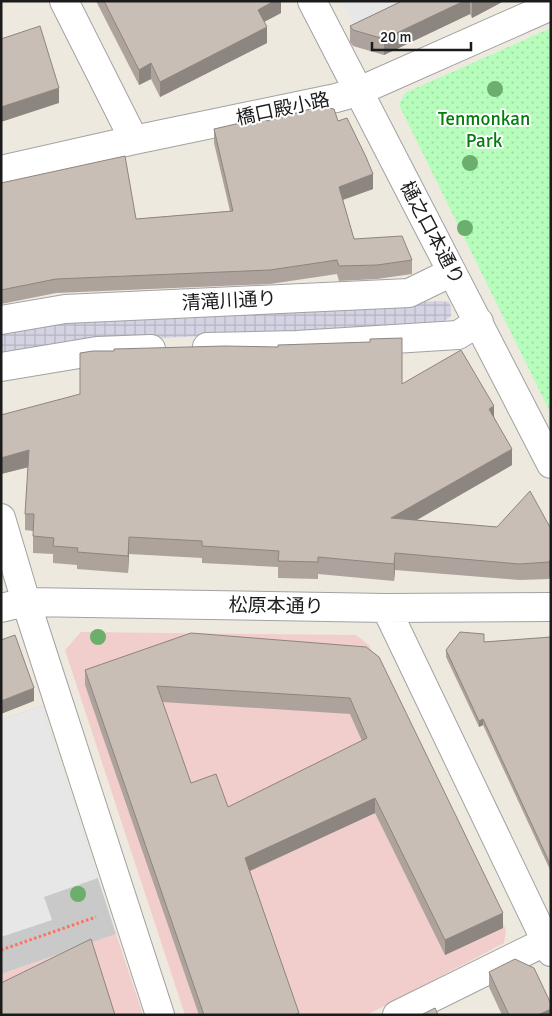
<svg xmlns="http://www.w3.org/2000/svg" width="552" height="1016" viewBox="0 0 552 1016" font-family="Signika,'Noto Sans JP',sans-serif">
	<defs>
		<pattern id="park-dots" width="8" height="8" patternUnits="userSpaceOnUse" patternTransform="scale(1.25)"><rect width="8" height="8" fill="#b6fdbc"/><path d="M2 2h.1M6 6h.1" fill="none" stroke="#9cd8a1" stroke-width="1.8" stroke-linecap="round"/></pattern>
		<pattern id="plaza-grid" width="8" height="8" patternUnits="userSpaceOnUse" patternTransform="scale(1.25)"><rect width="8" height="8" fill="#d3d3e3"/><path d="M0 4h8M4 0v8" fill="none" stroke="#b5b5c2"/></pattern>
	</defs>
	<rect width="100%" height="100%" fill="#ede9df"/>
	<!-- commercial -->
	<path fill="#f1cdcc" d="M 81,632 L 356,635 L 369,645 L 506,930 L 504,943 L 367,1015 L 185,1015 L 65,650 Z
		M 116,934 L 143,1015 L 1,1015 L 1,974 Z"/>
	<!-- religious -->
	<path fill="#c9c9c9" d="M 42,706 L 116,934 L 1,974 L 1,720 Z"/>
	<!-- park -->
	<path fill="url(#park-dots)" d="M 551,28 L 551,414 L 399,105 L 405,93 Z"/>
	<!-- parking -->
	<path fill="#e7e7e7" d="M 342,1 L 421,1 L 358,34 Z
		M 42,706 L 98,878 L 44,897 L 52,920 L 1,937 L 1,720 Z"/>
	<!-- plaza -->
	<path fill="url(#plaza-grid)" d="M 440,301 L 449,302 L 451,307 L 451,316 L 438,326 L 67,342 L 1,353 L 1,330 L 68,319 Z"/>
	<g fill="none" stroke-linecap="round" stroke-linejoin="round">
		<!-- minor casing -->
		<g stroke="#a2a2a2" stroke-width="30">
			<path id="minor" d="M 64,1 L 134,140
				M 312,1 C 391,156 472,309 551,464
				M 1,170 L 134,140 L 336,98 L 357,92 L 551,6
				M 1,320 L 65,309 L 409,293 L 452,272
				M 207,347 L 297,345 L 458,335 L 479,322
				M 1,367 L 97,351 L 151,349
				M 1,518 L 26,602 L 160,1015
				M 1,608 L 26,602 L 386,608 L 551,607
				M 386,608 L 551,952
				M 397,1015 L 551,939"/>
		</g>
		<!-- path -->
		<path stroke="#ff705e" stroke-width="3" stroke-dasharray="2.5 2.5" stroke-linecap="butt" d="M 1,950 L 96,917"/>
		<!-- minor -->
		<use href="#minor" stroke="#fff" stroke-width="28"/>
	</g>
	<!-- trees -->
	<g fill="#6cae6c">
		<circle cx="495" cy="89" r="8"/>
		<circle cx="470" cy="163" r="8"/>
		<circle cx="465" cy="228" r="8"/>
		<circle cx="98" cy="637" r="8"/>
		<circle cx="78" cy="894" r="8"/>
	</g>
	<!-- wall -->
	<path fill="#ada39c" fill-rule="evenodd" d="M 96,1 L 281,1 L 281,13 L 264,22 L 267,43 L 160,97 L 151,79 L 139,85 Z
		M 402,1 L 504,1 L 472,18 L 470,14 L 384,55 L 353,46 L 350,42 L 350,26 Z
		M 267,121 L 338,121 L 373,189 L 343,200 L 354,239 L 412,260 L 412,274 L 377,279 L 339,281 L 337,274 L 270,284 L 56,293 L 1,304 L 1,183 L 136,219 L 230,211 L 214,143 L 214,129 Z
		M 402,384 L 494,416 L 512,465 L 416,520 L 497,527 L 551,529 L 549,579 L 519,580 L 395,570 L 394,581 L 318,574 L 318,579 L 278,578 L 278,567 L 202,563 L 202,558 L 129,554 L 128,573 L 77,569 L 77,565 L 53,563 L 53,554 L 33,553 L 33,531 L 25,530 L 25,514 L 28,467 L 1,474 L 1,415 Z
		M 551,637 L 551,872 L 483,725 L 479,727 L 446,657 L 446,650 L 484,642 Z
		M 366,647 L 503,928 L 445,955 L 375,813 L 250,871 L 299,1015 L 199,1015 L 85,685 L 85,670 ZM 162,702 L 350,714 L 362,741 L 228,807 L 191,783 Z
		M 489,972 L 551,1015 L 502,1015 L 489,987 Z"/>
	<!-- shaded-wall -->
	<path fill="#8d857f" d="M 274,1 L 281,1 L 281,13 L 258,25 L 258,10 Z
		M 464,1 L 470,1 L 470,14 L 384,55 L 384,39 Z
		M 473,1 L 504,1 L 472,18 L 472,2 Z
		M 267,27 L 267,43 L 160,97 L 160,82 Z
		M 151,63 L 151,79 L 139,85 L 139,70 Z
		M 59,88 L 59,103 L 1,122 L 1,107 Z
		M 373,174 L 373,189 L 339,201 L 339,187 Z
		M 494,406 L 494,423 L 489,409 Z
		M 512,449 L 512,465 L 391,535 L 391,518 Z
		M 29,450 L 29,467 L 1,474 L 1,458 Z
		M 129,537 L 129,554 L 128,573 L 128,556 Z
		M 395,553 L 395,570 L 394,581 L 394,564 Z
		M 551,558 L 551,575 L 549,579 L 549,562 Z
		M 34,688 L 34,701 L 1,714 L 1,701 Z
		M 483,719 L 483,725 L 479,727 L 479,721 Z
		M 375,798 L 375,813 L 245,873 L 245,858 Z
		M 503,913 L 503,928 L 445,955 L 445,940 Z
		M 551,1009 L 551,1015 L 538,1015 Z"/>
	<!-- building -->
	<path fill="#c9beb5" stroke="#8d857f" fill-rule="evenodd" d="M 104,1 L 274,1 L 258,10 L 267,27 L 160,82 L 151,63 L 139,70 Z
		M 402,1 L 464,1 L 384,39 L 353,30 L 350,26 Z
		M 40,26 L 59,88 L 1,107 L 1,39 Z
		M 321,106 L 334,109 L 338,121 L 347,118 L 366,157 L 373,174 L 339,187 L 354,239 L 402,236 L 412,260 L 377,265 L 339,266 L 337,260 L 270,270 L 56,279 L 1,290 L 1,183 L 125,156 L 136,219 L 233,211 L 214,129 L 266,117 L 267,121 Z
		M 402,338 L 402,384 L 461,350 L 494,406 L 489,409 L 512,449 L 391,518 L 497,527 L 530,491 L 551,529 L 551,558 L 549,562 L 519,564 L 395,553 L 394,564 L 318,557 L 318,562 L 278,561 L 279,551 L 202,546 L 202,541 L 129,537 L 128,556 L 77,552 L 78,548 L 53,546 L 54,538 L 33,536 L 34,514 L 25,514 L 29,450 L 1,458 L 1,415 L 80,394 L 80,353 L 93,351 L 114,351 L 114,349 L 225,346 L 278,347 L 278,345 L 370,342 L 370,339 Z
		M 460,632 L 484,634 L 484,642 L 551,637 L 551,866 L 483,719 L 479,721 L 446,650 Z
		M 191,633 L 366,647 L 379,657 L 503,913 L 445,940 L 375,798 L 245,858 L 299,1013 L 293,1015 L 204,1015 L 85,670 ZM 157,686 L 350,698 L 367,738 L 228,807 L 216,774 L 191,783 Z
		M 15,635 L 34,688 L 1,701 L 1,640 Z
		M 91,939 L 115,1015 L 1,1015 L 1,983 Z
		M 515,959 L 534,968 L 551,1004 L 551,1009 L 538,1015 L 509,1015 L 489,972 Z
		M 435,1008 L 438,1015 L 421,1015 Z"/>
	<g text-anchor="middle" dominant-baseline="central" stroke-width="4" stroke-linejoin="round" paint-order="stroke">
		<!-- street labels -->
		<g font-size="19" fill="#1b1b1b" stroke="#fff">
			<text transform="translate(283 109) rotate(-12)">橋口殿小路</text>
			<text transform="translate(432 233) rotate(62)">樋之口本通り</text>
			<text transform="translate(229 301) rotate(-3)">清滝川通り</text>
			<text transform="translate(276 606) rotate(1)">松原本通り</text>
		</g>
		<!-- park labels -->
		<g font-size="19" fill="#037e0e" stroke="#fff">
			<text x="484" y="119">Tenmonkan<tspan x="484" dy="22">Park</tspan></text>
		</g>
	</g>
	<!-- border -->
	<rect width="552" height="1016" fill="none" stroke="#1b1b1b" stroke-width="5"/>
	<!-- scale -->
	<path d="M372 42v8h99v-8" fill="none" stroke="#1b1b1b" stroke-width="2.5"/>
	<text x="380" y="42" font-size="15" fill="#1b1b1b" stroke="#ffffff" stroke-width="4" paint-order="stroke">20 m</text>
</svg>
